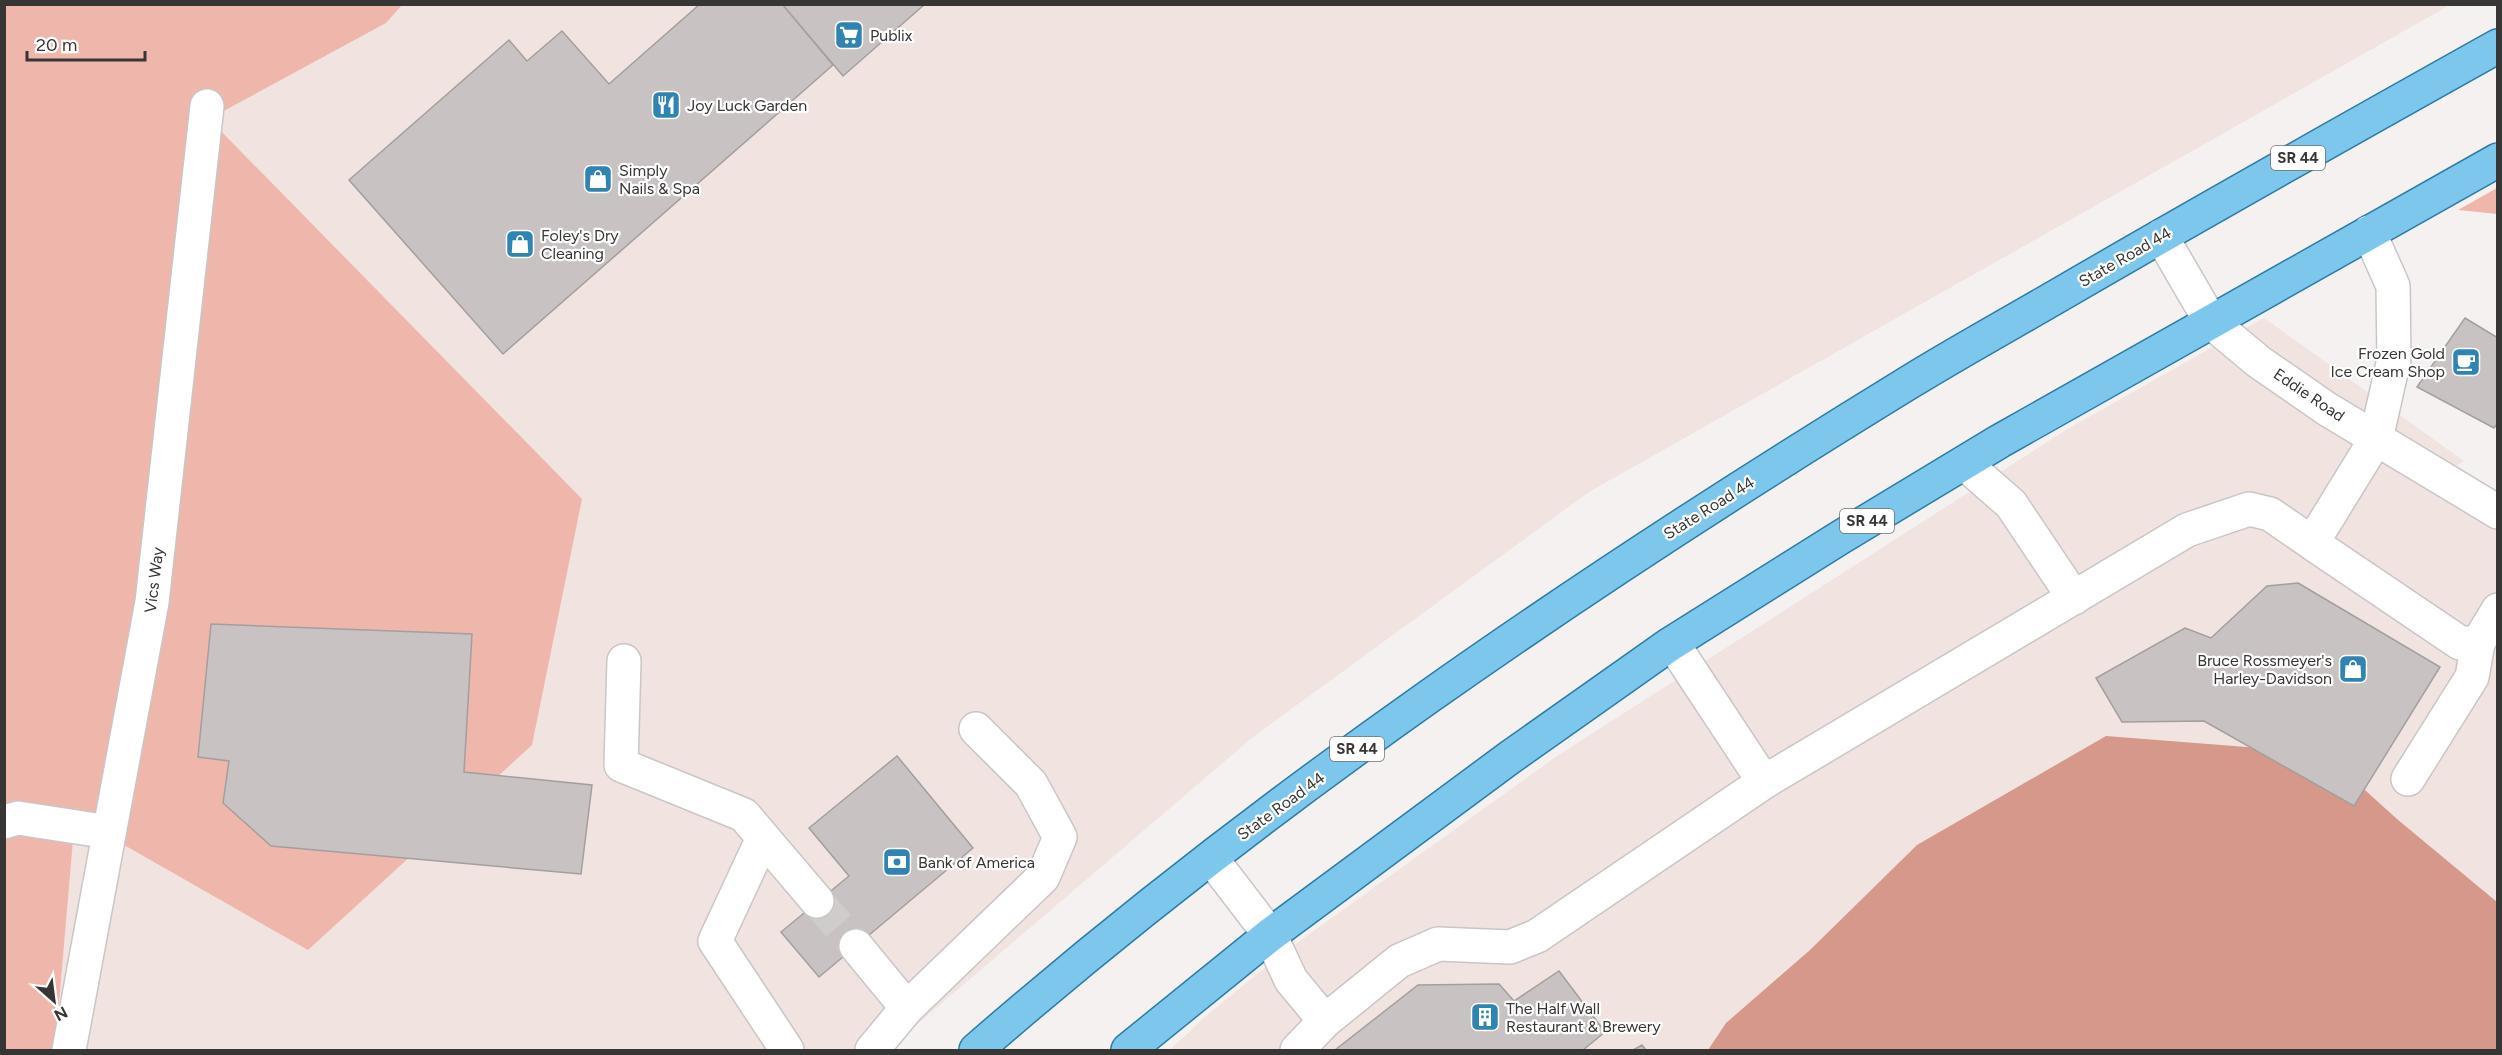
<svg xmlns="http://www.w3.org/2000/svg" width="2502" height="1055" viewBox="0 0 2502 1055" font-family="Figtree,sans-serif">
	<rect width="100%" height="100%" fill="#f5f1f0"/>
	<!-- built -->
	<path fill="#f0e3e0" d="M 402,5 L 2450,5 L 1589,492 L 1253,737 L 887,1050 L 55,1050 L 75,816 L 209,118 L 386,23 Z
		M 2264,318 L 2464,461 L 2455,467 L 2497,496 L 2497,902 L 2397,819 L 2324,753 L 1810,950 L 1726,1023 L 1708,1050 L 1170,1050 L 1206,1016 L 1283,953 L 1557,756 L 2066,430 Z"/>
	<!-- green -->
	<path fill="#efb7ab" d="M 5,5 L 402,5 L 386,23 L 209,119 L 582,499 L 532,745 L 308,950 L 75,817 L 55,1050 L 5,1050 Z
		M 2497,188 L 2497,214 L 2458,210 Z"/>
	<!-- water -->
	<path fill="#d6988a" d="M 2106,736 L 2324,753 L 2397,819 L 2497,902 L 2497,1050 L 1708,1050 L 1726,1023 L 1810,950 L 1917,845 Z"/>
	<!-- building -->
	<path fill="#c8c3c2" stroke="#a39f9e" stroke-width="1.5" d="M 700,4 L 782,4 L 833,65 L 503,354 L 349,180 L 509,40 L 527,61 L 562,31 L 609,84 Z
		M 782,4 L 925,4 L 843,76 Z
		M 2465,318 L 2498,338 L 2498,423 L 2494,428 L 2417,387 Z
		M 2298,583 L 2440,667 L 2354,806 L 2204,721 L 2122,722 L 2096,678 L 2185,628 L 2211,638 L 2267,586 Z
		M 211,624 L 472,634 L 464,772 L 592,785 L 581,874 L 271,846 L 223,803 L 229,761 L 198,757 Z
		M 897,756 L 973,848 L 819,977 L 781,932 L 849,876 L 809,828 Z
		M 1559,971 L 1605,1032 L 1583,1050 L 1335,1050 L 1418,985 L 1499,984 L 1514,1001 Z
		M 1642,1045 L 1646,1050 L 1633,1050 Z"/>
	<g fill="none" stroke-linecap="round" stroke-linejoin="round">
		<!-- minor-tunnel -->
		<path stroke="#cfcccb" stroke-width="33" stroke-dasharray="33 16" stroke-linecap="butt" d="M 817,901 L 856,946"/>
		<!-- minor casing -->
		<g stroke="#cac6c5" stroke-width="36">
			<path id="minor" d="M 2369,232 L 2393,286 L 2394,359 L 2376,439 L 2312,543 L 2460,643 L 2478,643 L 2498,610
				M 2161,236 L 2211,322 L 2259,362 L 2327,409 L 2498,512
				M 1964,463 L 2011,504 L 2074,598
				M 1673,644 L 1764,782 L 2187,530 L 2249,509 L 2270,514 L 2312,543
				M 624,661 L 621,765 L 744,815 L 817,901
				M 2408,779 L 2472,677 L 2478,643
				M 4,822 L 18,818 L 109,832
				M 763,838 L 715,941 L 787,1050
				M 1211,858 L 1270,935 L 1291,980 L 1325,1021 L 1399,961 L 1438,944 L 1510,947 L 1537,936 L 1764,782
				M 856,946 L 907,1008
				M 69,1050 L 152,602 L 207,106
				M 872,1050 L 907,1008 L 1043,877 L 1060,837 L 1031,784 L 976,729
				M 1297,1050 L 1325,1021"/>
		</g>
		<!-- major casing -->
		<g stroke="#2c7ca5" stroke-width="36">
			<path id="major" d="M 976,1050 C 1264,799 1582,583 1908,383 C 1960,351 2013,322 2066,291 C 2209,208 2353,127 2498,46
				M 1128,1050 L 1270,935 L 1509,758 L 1669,645 L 1841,537 L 2000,441 L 2498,160"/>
		</g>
		<!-- minor -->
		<use href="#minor" stroke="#fff" stroke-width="33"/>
		<!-- major -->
		<use href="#major" stroke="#7dc7ed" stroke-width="33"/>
	</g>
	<!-- icons -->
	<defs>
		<g id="supermarket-square" transform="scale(1.5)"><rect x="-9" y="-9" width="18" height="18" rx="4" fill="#3084b4" stroke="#fff"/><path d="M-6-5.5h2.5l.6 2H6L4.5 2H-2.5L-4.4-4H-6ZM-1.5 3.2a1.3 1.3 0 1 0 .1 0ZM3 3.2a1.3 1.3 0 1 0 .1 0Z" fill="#fff"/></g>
		<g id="restaurant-square" transform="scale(1.5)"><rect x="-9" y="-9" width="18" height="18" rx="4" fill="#3084b4" stroke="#fff"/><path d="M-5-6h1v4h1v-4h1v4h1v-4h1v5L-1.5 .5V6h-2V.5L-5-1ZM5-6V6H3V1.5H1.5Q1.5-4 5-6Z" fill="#fff"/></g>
		<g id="shop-square" transform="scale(1.5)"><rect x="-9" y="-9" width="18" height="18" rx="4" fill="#3084b4" stroke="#fff"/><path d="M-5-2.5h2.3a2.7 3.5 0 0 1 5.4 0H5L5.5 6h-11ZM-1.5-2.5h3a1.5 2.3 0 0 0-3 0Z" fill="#fff"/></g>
		<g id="cafe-square" transform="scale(1.5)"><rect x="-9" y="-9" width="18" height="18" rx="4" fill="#3084b4" stroke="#fff"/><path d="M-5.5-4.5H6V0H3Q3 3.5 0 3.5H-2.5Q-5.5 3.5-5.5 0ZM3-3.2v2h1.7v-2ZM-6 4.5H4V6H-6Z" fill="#fff"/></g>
		<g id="bank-square" transform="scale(1.5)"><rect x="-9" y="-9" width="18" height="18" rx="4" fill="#3084b4" stroke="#fff"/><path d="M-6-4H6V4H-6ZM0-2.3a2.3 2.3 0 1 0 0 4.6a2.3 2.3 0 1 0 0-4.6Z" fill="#fff"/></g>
		<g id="building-square" transform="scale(1.5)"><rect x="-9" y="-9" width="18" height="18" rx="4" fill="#3084b4" stroke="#fff"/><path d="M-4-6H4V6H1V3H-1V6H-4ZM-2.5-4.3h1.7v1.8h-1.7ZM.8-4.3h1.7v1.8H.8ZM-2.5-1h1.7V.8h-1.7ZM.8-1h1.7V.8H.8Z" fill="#fff"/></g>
	</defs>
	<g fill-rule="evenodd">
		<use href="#supermarket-square" x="849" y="35"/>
		<use href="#restaurant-square" x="666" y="105"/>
		<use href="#shop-square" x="598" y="179"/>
		<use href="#shop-square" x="520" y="244"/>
		<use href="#cafe-square" x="2466" y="362"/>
		<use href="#shop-square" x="2353" y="669"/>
		<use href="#bank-square" x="897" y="862"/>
		<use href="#building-square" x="1485" y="1017"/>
	</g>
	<g text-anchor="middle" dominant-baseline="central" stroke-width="4.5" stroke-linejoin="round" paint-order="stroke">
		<!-- shield labels -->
		<g fill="#fff" stroke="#747272" stroke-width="1.5">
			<rect x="2271" y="146" width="54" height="24" rx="4.5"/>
			<rect x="1840" y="509" width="54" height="24" rx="4.5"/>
			<rect x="1330" y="737" width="54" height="24" rx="4.5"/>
		</g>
		<g font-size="15" font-weight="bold" fill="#383635">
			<text x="2298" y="158">SR 44</text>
			<text x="1867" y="521">SR 44</text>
			<text x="1357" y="749">SR 44</text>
		</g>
		<!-- poi labels -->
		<g font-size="16" fill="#383635" stroke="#fff" text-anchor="start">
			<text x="870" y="35">Publix</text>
			<text x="687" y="105">Joy Luck Garden</text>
			<text x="619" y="170">Simply<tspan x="619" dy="18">Nails &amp; Spa</tspan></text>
			<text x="541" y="235">Foley's Dry<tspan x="541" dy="18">Cleaning</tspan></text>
			<text x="2445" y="353" text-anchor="end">Frozen Gold<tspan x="2445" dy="18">Ice Cream Shop</tspan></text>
			<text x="2332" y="660" text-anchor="end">Bruce Rossmeyer's<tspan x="2332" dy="18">Harley-Davidson</tspan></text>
			<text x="918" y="862">Bank of America</text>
			<text x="1506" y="1008">The Half Wall<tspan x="1506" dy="18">Restaurant &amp; Brewery</tspan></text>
		</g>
		<!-- street labels -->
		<g font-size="16" fill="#383635" stroke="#fff">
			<text transform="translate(2125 257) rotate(-30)">State Road 44</text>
			<text transform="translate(2309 395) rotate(34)">Eddie Road</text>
			<text transform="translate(1709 508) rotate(-32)">State Road 44</text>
			<text transform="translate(154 580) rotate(-83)">Vics Way</text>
			<text transform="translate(1281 806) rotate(-36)">State Road 44</text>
		</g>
	</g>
	<!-- border -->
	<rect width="2502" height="1055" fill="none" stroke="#383635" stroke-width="12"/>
	<!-- north arrow -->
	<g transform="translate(54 1001) rotate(152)" stroke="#ffffff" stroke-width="4.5" paint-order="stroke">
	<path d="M0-4.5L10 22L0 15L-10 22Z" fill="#383635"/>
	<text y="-9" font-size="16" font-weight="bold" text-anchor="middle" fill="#383635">N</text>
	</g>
	<!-- scale -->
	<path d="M27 51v9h118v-9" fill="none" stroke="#383635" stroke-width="3"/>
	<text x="36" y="51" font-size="18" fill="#383635" stroke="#ffffff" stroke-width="4.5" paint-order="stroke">20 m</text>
</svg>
